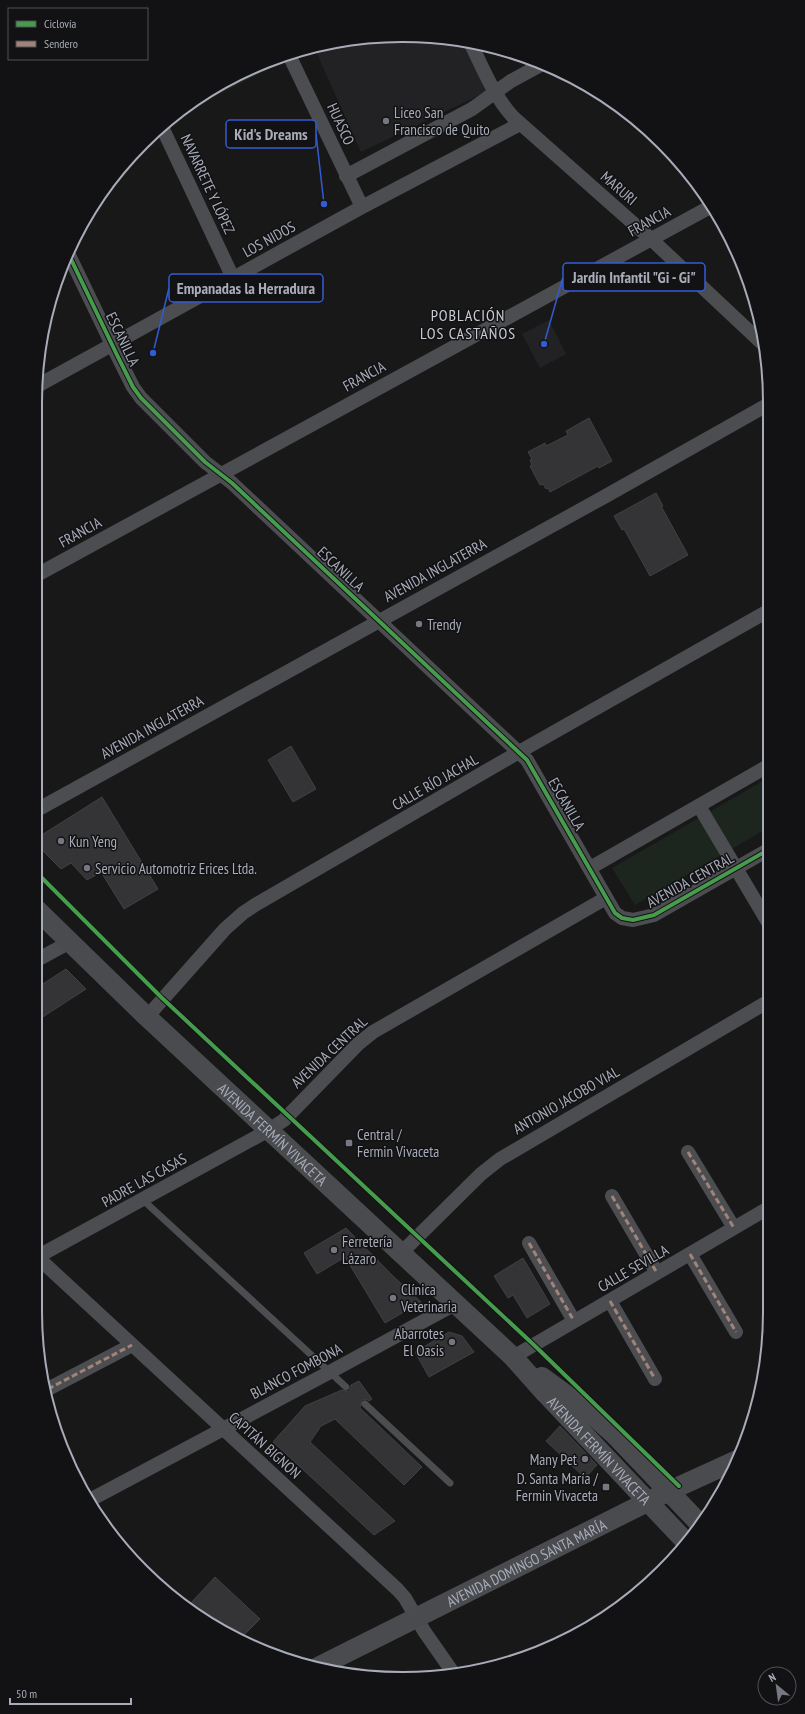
<svg xmlns="http://www.w3.org/2000/svg" width="805" height="1714" viewBox="0 0 805 1714" font-family="'PT Sans Narrow',sans-serif">
	<rect width="100%" height="100%" fill="#181818"/>
	<!-- built -->
	<path fill="#222224" d="M 402,35 L 466,41 L 490,90 L 361,152 L 314,47 L 331,42 Z
		M 549,320 L 566,354 L 540,368 L 522,334 Z"/>
	<!-- green -->
	<path fill="#1d251f" d="M 289,55 L 291,58 L 175,116 L 198,97 L 262,63 Z
		M 768,778 L 768,828 L 635,905 L 612,868 Z"/>
	<!-- building -->
	<path fill="#343436" stroke="#404144" d="M 589,418 L 612,461 L 599,468 L 598,466 L 550,492 L 548,488 L 546,489 L 543,484 L 540,485 L 530,466 L 532,465 L 530,460 L 532,459 L 528,452 L 545,443 L 546,446 L 568,435 L 566,431 Z
		M 656,493 L 663,506 L 661,506 L 688,555 L 650,576 L 624,529 L 622,530 L 614,516 Z
		M 291,746 L 316,789 L 293,802 L 268,760 Z
		M 102,797 L 158,889 L 124,909 L 101,872 L 87,880 L 71,863 L 61,869 L 38,846 L 40,836 Z
		M 66,969 L 86,989 L 35,1022 L 35,989 Z
		M 346,1228 L 393,1276 L 421,1302 L 385,1323 L 345,1257 L 317,1274 L 304,1253 Z
		M 523,1258 L 550,1304 L 527,1318 L 513,1295 L 508,1298 L 494,1276 Z
		M 449,1332 L 462,1336 L 474,1352 L 429,1377 L 415,1352 Z
		M 359,1381 L 372,1399 L 369,1401 L 366,1399 L 362,1400 L 360,1408 L 422,1467 L 404,1485 L 335,1419 L 321,1426 L 310,1442 L 395,1521 L 374,1535 L 273,1442 L 305,1406 L 342,1390 L 348,1392 L 351,1388 L 351,1385 Z
		M 560,1426 L 597,1465 L 585,1478 L 546,1441 Z
		M 215,1577 L 260,1619 L 241,1638 L 219,1630 L 189,1605 Z"/>
	<g fill="none" stroke-linecap="round" stroke-linejoin="round">
		<!-- service -->
		<path stroke="#4c4d51" stroke-width="7" d="M 143,1200 L 346,1387
			M 365,1404 L 450,1483"/>
		<!-- minor -->
		<path stroke="#4c4d51" stroke-width="14" d="M 470,42 C 483,68 493,95 513,117 L 651,239 L 765,346
			M 289,55 L 362,207
			M 162,127 L 233,278
			M 346,176 L 472,109 L 511,81 L 544,63
			M 68,253 L 117,355 L 133,387 L 141,398 L 205,462 L 232,483 L 527,760 L 615,913 L 622,918 L 633,920 L 654,915 L 768,850
			M 37,386 L 362,207 L 520,124
			M 35,576 L 710,207
			M 699,806 L 769,924
			M 35,811 L 604,497 L 767,405
			M 590,868 L 768,766
			M 35,961 L 70,942
			M 147,1017 L 225,929 L 243,913 L 255,905 L 519,752 L 768,611
			M 688,1152 L 734,1228
			M 612,1196 L 657,1273
			M 529,1243 L 574,1321
			M 401,1253 L 481,1174 L 500,1159 L 769,1001
			M 690,1254 L 736,1332
			M 35,1255 L 398,1590 L 405,1598 L 424,1631 L 454,1674
			M 35,1258 L 269,1130 L 284,1120 L 358,1044 L 373,1032 L 606,898
			M 610,1301 L 655,1379
			M 513,1357 L 770,1207
			M 48,1389 L 132,1345
			M 88,1501 L 330,1372 L 455,1304"/>
		<!-- secondary -->
		<g stroke="#4a4b4f" stroke-width="20">
			<path id="s1" d="M 35,908 L 147,1017 L 513,1357 L 546,1394 L 686,1542"/>
			<path d="M 542,1377 L 587,1410 L 615,1435 L 698,1522"/>
			<path id="s2" d="M 318,1667 L 669,1491 L 737,1460"/>
		</g>
		<!-- quiet -->
		<path stroke="#a18479" stroke-width="3" stroke-dasharray="6 3" stroke-linecap="butt" d="M 688,1152 L 734,1228
			M 612,1196 L 657,1273
			M 765,1210 L 770,1217
			M 529,1243 L 574,1321
			M 690,1254 L 736,1332
			M 610,1301 L 655,1379
			M 48,1389 L 132,1345"/>
		<!-- cycleway casing -->
		<g stroke="#121214" stroke-width="6">
			<path id="cycleway" d="M 68,253 L 117,355 L 133,387 L 141,398 L 205,462 L 232,483 L 527,760 L 615,913 L 622,918 L 633,920 L 654,915 L 768,850
				M 35,871 L 162,998 L 534,1345 L 679,1486"/>
		</g>
		<!-- cycleway -->
		<use href="#cycleway" stroke="#469c4c" stroke-width="4"/>
	</g>
	<!-- markers -->
	<g fill="#767881" stroke="#121214" stroke-width="1.5">
		<circle cx="386" cy="121" r="4"/>
		<circle cx="419" cy="624" r="4"/>
		<circle cx="61" cy="841" r="4"/>
		<circle cx="87" cy="868" r="4"/>
		<rect x="345" y="1139" width="8" height="8" rx="2"/>
		<circle cx="334" cy="1250" r="4"/>
		<circle cx="393" cy="1298" r="4"/>
		<circle cx="452" cy="1342" r="4"/>
		<circle cx="585" cy="1459" r="4"/>
		<rect x="602" y="1483" width="8" height="8" rx="2"/>
	</g>
	<g text-anchor="middle" dominant-baseline="central" stroke-width="3" stroke-linejoin="round" paint-order="stroke">
		<!-- poi labels -->
		<g font-size="15" fill="#a8acb9" stroke="#121214" text-anchor="start">
			<text x="394" y="112">Liceo San<tspan x="394" dy="17">Francisco de Quito</tspan></text>
			<text x="427" y="624">Trendy</text>
			<text x="69" y="841">Kun Yeng</text>
			<text x="95" y="868">Servicio Automotriz Erices Ltda.</text>
			<text x="357" y="1134">Central /<tspan x="357" dy="17">Fermin Vivaceta</tspan></text>
			<text x="342" y="1241">Ferretería<tspan x="342" dy="17">Lázaro</tspan></text>
			<text x="401" y="1289">Clínica<tspan x="401" dy="17">Veterinaria</tspan></text>
			<text x="444" y="1333" text-anchor="end">Abarrotes<tspan x="444" dy="17">El Oasis</tspan></text>
			<text x="577" y="1459" text-anchor="end">Many Pet</text>
			<text x="598" y="1478" text-anchor="end">D. Santa María /<tspan x="598" dy="17">Fermin Vivaceta</tspan></text>
		</g>
		<!-- street labels -->
		<g font-size="15" fill="#a8acb9" stroke="#121214">
			<text transform="translate(341 124) rotate(65)">HUASCO</text>
			<text transform="translate(208 184) rotate(65)">NAVARRETE Y LÓPEZ</text>
			<text transform="translate(619 188) rotate(41)">MARURI</text>
			<text transform="translate(649 221) rotate(-29)">FRANCIA</text>
			<text transform="translate(269 239) rotate(-29)">LOS NIDOS</text>
			<text transform="translate(123 339) rotate(64)">ESCANILLA</text>
			<text transform="translate(364 376) rotate(-29)">FRANCIA</text>
			<text transform="translate(80 532) rotate(-29)">FRANCIA</text>
			<text transform="translate(341 569) rotate(43)">ESCANILLA</text>
			<text transform="translate(435 570) rotate(-29)">AVENIDA INGLATERRA</text>
			<text transform="translate(152 727) rotate(-29)">AVENIDA INGLATERRA</text>
			<text transform="translate(435 782) rotate(-30)">CALLE RÍO JACHAL</text>
			<text transform="translate(567 804) rotate(60)">ESCANILLA</text>
			<text transform="translate(690 880) rotate(-29)">AVENIDA CENTRAL</text>
			<text transform="translate(329 1052) rotate(-43)">AVENIDA CENTRAL</text>
			<text transform="translate(566 1100) rotate(-30)">ANTONIO JACOBO VIAL</text>
			<text stroke="none"><textPath href="#s1" startOffset="328">AVENIDA FERMÍN VIVACETA</textPath></text>
			<text transform="translate(144 1180) rotate(-29)">PADRE LAS CASAS</text>
			<text transform="translate(633 1268) rotate(-30)">CALLE SEVILLA</text>
			<text transform="translate(296 1371) rotate(-28)">BLANCO FOMBONA</text>
			<text transform="translate(265 1445) rotate(42)">CAPITÁN BIGNON</text>
			<text stroke="none"><textPath href="#s1" startOffset="783">AVENIDA FERMÍN VIVACETA</textPath></text>
			<text stroke="none"><textPath href="#s2" startOffset="233">AVENIDA DOMINGO SANTA MARÍA</textPath></text>
		</g>
		<!-- neighbourhood labels -->
		<g font-size="16" letter-spacing="1" fill="#caccd5" stroke="#121214">
			<text x="468" y="315">POBLACIÓN<tspan x="468" dy="18">LOS CASTAÑOS</tspan></text>
		</g>
	</g>
	<!-- crop -->
	<path d="M0 0H805V1714H0ZM402 42H403A360 360 0 0 1 763 402V1312A360 360 0 0 1 403 1672H402A360 360 0 0 1 42 1312V402A360 360 0 0 1 402 42Z" fill="#121214" fill-rule="evenodd"/>
	<path fill="none" stroke="#a8acb9" stroke-width="2" d="M402 42H403A360 360 0 0 1 763 402V1312A360 360 0 0 1 403 1672H402A360 360 0 0 1 42 1312V402A360 360 0 0 1 402 42Z"/>
	<!-- callouts -->
	<path fill="none" stroke="#325cd3" stroke-width="1.5" d="M324 204L316 134M544 344L563 277M153 353L169 288"/>
	<g fill="#325cd3" stroke="#121214" stroke-width="1.5">
		<circle cx="324" cy="204" r="4"/>
		<circle cx="544" cy="344" r="4"/>
		<circle cx="153" cy="353" r="4"/>
	</g>
	<g fill="#121214" stroke="#325cd3" stroke-width="1.5">
		<rect x="226" y="120" width="90" height="28" rx="4"/>
		<rect x="563" y="263" width="142" height="28" rx="4"/>
		<rect x="169" y="274" width="154" height="28" rx="4"/>
	</g>
	<g font-size="16" text-anchor="middle" font-weight="bold" fill="#a8acb9">
		<text x="271" y="140">Kid's Dreams</text>
		<text x="634" y="283">Jardín Infantil "Gi - Gi"</text>
		<text x="246" y="294">Empanadas la Herradura</text>
	</g>
	<!-- legend -->
	<rect x="8" y="8" width="140" height="52" fill="#121214" stroke="#4e5056"/>
	<rect x="16" y="21" width="20" height="6" fill="#469c4c" stroke="#4e5056"/>
	<text x="44" y="28" font-size="12" fill="#a8acb9">Ciclovía</text>
	<rect x="16" y="41" width="20" height="6" fill="#a18479" stroke="#4e5056"/>
	<text x="44" y="48" font-size="12" fill="#a8acb9">Sendero</text>
	<!-- north arrow -->
	<g transform="translate(777 1686) rotate(331)"><circle r="19" fill="#121214" stroke="#4e5056"/>
	<path d="M0-3L7 15L0 10L-7 15Z" fill="#767881"/>
	<text y="-6" font-size="11" font-weight="bold" text-anchor="middle" fill="#a8acb9">N</text>
	</g>
	<!-- scale -->
	<path d="M10 1698v6h121v-6" fill="none" stroke="#a8acb9" stroke-width="2"/>
	<text x="16" y="1698" font-size="12" fill="#a8acb9" stroke="#121214" stroke-width="3" paint-order="stroke">50 m</text>
</svg>
